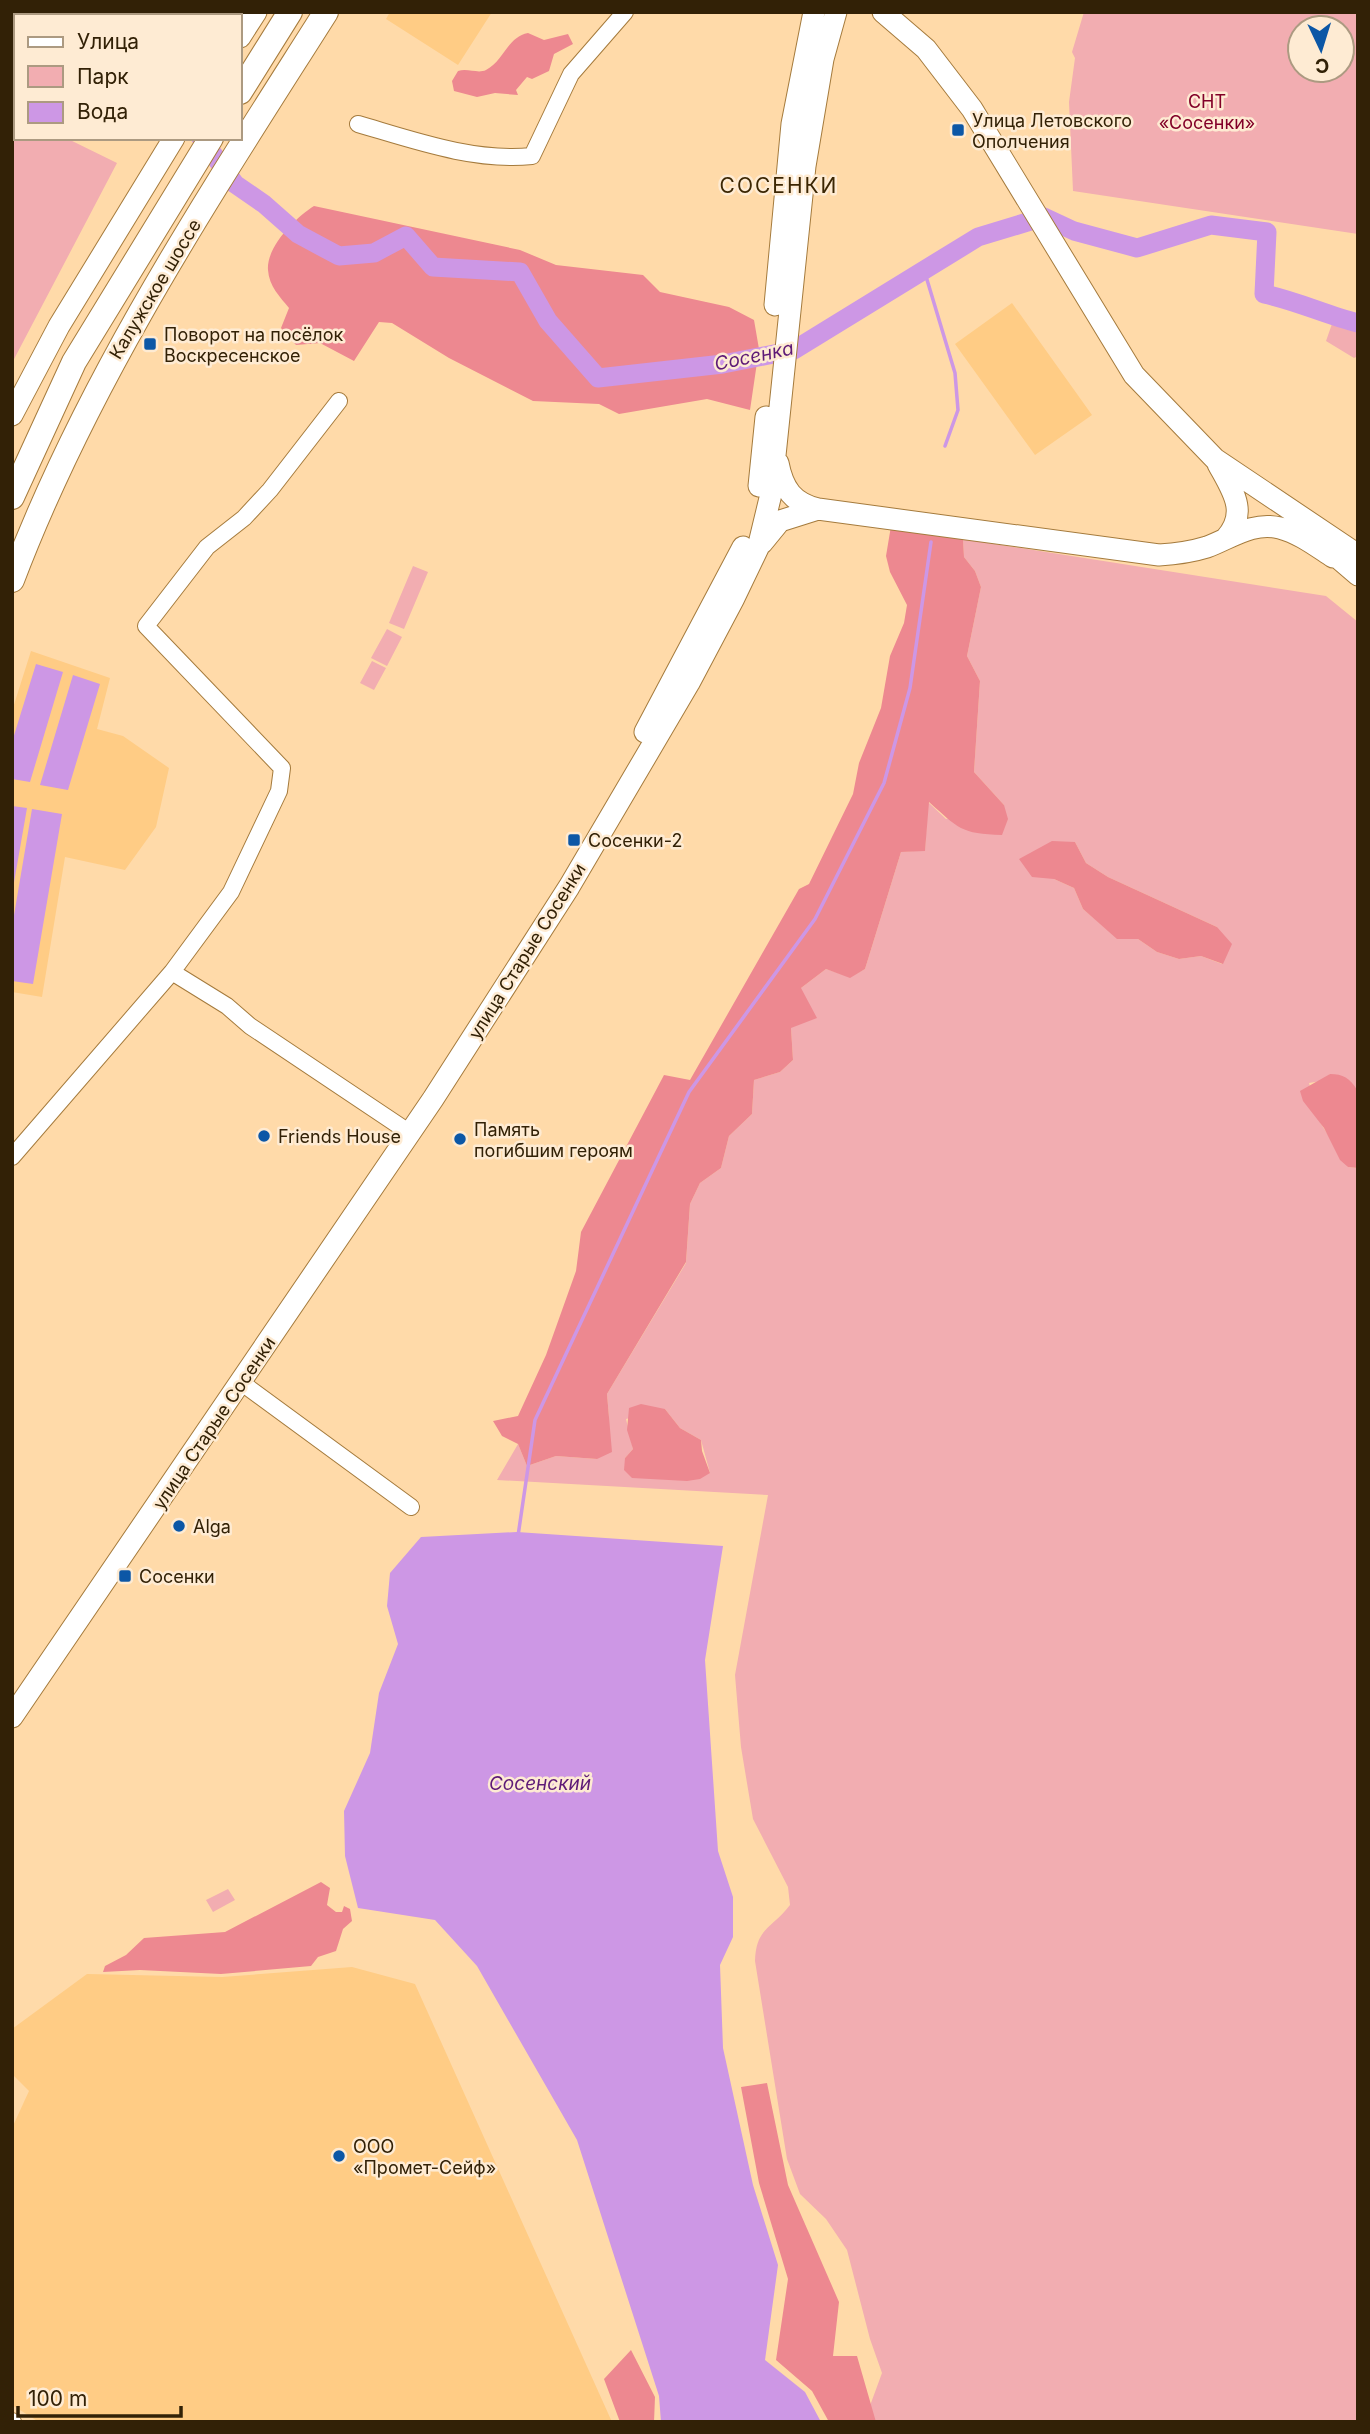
<svg xmlns="http://www.w3.org/2000/svg" width="1370" height="2434" viewBox="0 0 1370 2434" font-family="Inter,sans-serif">
	<rect width="100%" height="100%" fill="#ffdaa9"/>
	<!-- built -->
	<path fill="#ffcc85" d="M 390,12 L 492,12 L 458,65 L 386,19 Z
		M 1012,303 L 1092,415 L 1035,455 L 955,344 Z
		M 31,651 L 110,678 L 97,729 L 123,736 L 169,768 L 156,827 L 125,870 L 65,857 L 42,997 L 12,992 L 12,711 Z
		M 352,1967 L 415,1984 L 612,2422 L 39,2422 L 12,2405 L 12,2128 L 29,2091 L 12,2074 L 12,2029 L 87,1974 L 222,1977 Z"/>
	<!-- green -->
	<path fill="#f2adb1" fill-rule="evenodd" d="M 1084,12 L 1358,12 L 1358,234 L 1073,191 L 1069,102 L 1075,58 L 1072,52 ZM 1300,28 L 1342,28 L 1342,70 L 1300,70 Z
		M 12,112 L 16,114 L 16,138 L 66,138 L 117,163 L 12,363 Z
		M 1333,321 L 1358,329 L 1358,356 L 1354,358 L 1326,341 Z
		M 963,539 L 1326,596 L 1358,622 L 1358,1103 L 1357,1090 L 1330,1074 L 1321,1081 L 1309,1083 L 1318,1119 L 1348,1167 L 1358,1168 L 1358,2422 L 864,2422 L 882,2373 L 870,2339 L 847,2250 L 826,2219 L 800,2194 L 787,2159 L 755,1961 C 756,1927 772,1929 790,1905 L 788,1887 L 753,1819 L 741,1747 L 735,1675 L 768,1495 L 497,1480 L 518,1444 L 527,1466 L 556,1456 L 597,1459 L 609,1417 L 607,1394 L 686,1263 L 690,1204 L 700,1183 L 721,1168 L 729,1136 L 752,1114 L 754,1080 L 780,1072 L 793,1060 L 791,1028 L 801,988 L 826,969 L 850,977 L 865,969 L 901,852 L 925,850 L 928,802 L 946,819 L 1004,805 L 974,772 L 980,681 L 967,656 L 981,587 L 975,571 L 964,557 ZM 1075,842 L 1086,863 L 1108,877 L 1217,927 L 1222,964 L 1201,956 L 1179,959 L 1157,952 L 1138,939 L 1117,938 L 1083,909 L 1074,888 L 1054,879 ZM 665,1409 L 680,1428 L 701,1440 L 710,1473 L 625,1458 L 633,1449 L 626,1419 Z
		M 413,566 L 428,572 L 404,629 L 389,623 Z
		M 387,629 L 402,637 L 387,666 L 371,658 Z
		M 372,661 L 386,668 L 374,690 L 360,683 Z
		M 228,1889 L 235,1900 L 213,1912 L 206,1900 Z"/>
	<!-- forest -->
	<path fill="#ed8890" d="M 528,33 L 544,40 L 568,34 L 573,44 L 554,54 L 549,71 L 532,79 L 527,77 L 516,90 L 518,95 L 495,93 L 477,97 L 454,91 L 452,81 L 458,71 C 468,68 478,74 486,70 C 504,61 507,37 528,33 Z
		M 314,206 L 520,250 L 556,265 L 643,275 L 660,292 L 729,307 L 754,320 L 759,349 L 750,410 L 707,399 L 619,414 L 599,404 L 533,401 L 449,358 L 392,323 L 379,322 L 354,361 L 320,343 L 296,345 L 281,328 L 289,308 C 280,297 269,286 268,270 C 266,247 296,217 314,206 Z
		M 891,526 L 963,539 L 964,557 L 975,571 L 981,587 L 967,656 L 980,681 L 974,772 L 1004,805 L 1008,819 L 1002,835 C 961,834 958,828 929,802 L 925,851 L 901,852 L 865,969 L 850,978 L 826,969 L 801,988 L 817,1018 L 791,1028 L 793,1060 L 780,1072 L 754,1080 L 752,1114 L 729,1136 L 721,1168 L 700,1183 L 690,1204 L 686,1262 L 607,1394 L 612,1452 L 597,1459 L 556,1456 L 527,1466 L 518,1444 L 502,1436 L 493,1421 L 518,1416 L 546,1355 L 576,1271 L 581,1232 L 664,1075 L 690,1080 L 799,889 L 809,884 L 853,794 L 859,763 L 881,708 L 890,656 L 904,623 L 907,605 L 890,572 L 886,556 Z
		M 1052,841 L 1075,842 L 1086,863 L 1108,877 L 1217,927 L 1232,944 L 1223,964 L 1201,956 L 1179,959 L 1157,952 L 1138,939 L 1117,939 L 1083,909 L 1074,888 L 1054,879 L 1032,877 L 1019,859 Z
		M 1330,1074 C 1343,1074 1350,1078 1357,1090 L 1358,1168 L 1348,1167 L 1340,1160 L 1324,1128 L 1303,1101 L 1300,1091 Z
		M 641,1404 L 665,1409 L 680,1428 L 701,1440 L 702,1451 L 710,1473 L 700,1479 L 687,1481 L 632,1478 L 624,1470 L 625,1458 L 633,1449 L 627,1430 L 629,1408 Z
		M 321,1882 L 330,1888 L 327,1905 L 336,1912 L 342,1912 L 344,1906 L 350,1909 L 352,1921 L 343,1929 L 336,1951 L 318,1957 L 311,1966 L 221,1974 L 140,1970 L 103,1972 L 105,1966 L 126,1955 L 144,1938 L 225,1932 Z
		M 767,2083 L 788,2185 L 839,2302 L 833,2356 L 857,2356 L 876,2422 L 829,2422 L 812,2391 L 776,2360 L 788,2279 L 759,2183 L 741,2087 Z
		M 631,2350 L 655,2397 L 654,2422 L 620,2422 L 604,2379 Z"/>
	<!-- water -->
	<path fill="#cd97e5" d="M 1332,307 L 1358,318 L 1358,329 L 1333,321 Z
		M 36,664 L 63,672 L 30,782 L 12,779 L 12,742 Z
		M 73,675 L 100,684 L 68,790 L 40,785 Z
		M 12,806 L 27,808 L 12,894 Z
		M 32,809 L 62,814 L 33,984 L 12,981 L 12,927 Z
		M 517,1532 L 723,1546 L 705,1660 L 718,1851 L 733,1897 L 733,1937 L 720,1965 L 723,2048 L 753,2185 L 778,2265 L 765,2360 L 805,2392 L 821,2422 L 661,2422 L 659,2396 L 577,2140 L 477,1966 L 435,1920 L 358,1908 L 345,1856 L 344,1811 L 370,1753 L 379,1693 L 398,1644 L 387,1606 L 390,1573 L 421,1537 Z"/>
	<g fill="none" stroke-linecap="round" stroke-linejoin="round">
		<!-- stream -->
		<path stroke="#cd97e5" stroke-width="3.5" d="M 925,273 L 955,373 L 958,410 L 945,446
			M 518,1536 L 535,1420 L 689,1092 L 815,919 L 884,783 L 910,688 L 931,542"/>
		<!-- river -->
		<path stroke="#cd97e5" stroke-width="19" d="M 13,12 L 24,16
			M 201,138 L 235,184 L 264,204 L 298,234 L 339,256 L 374,253 L 406,236 L 433,267 L 520,272 L 548,321 L 598,378 L 723,364 L 794,350 L 978,237 L 1044,217 L 1074,231 L 1137,248 L 1211,225 L 1267,232 L 1264,294 C 1297,301 1326,315 1358,323"/>
		<!-- minor casing -->
		<g stroke="#a57b3d" stroke-width="18">
			<path id="minor" d="M 358,124 C 413,140 474,162 532,156 L 571,74 L 625,12
				M 172,972 L 227,1006 L 250,1026 L 410,1133
				M 12,1157 L 172,972 L 231,892 L 279,791 L 282,768 L 146,626 L 207,547 L 244,518 L 270,490 L 339,401
				M 242,1383 L 411,1507
				M 12,2421 L 13,2422"/>
		</g>
		<!-- major casing -->
		<g stroke="#a57b3d" stroke-width="23">
			<path id="major" d="M 883,12 L 926,49 L 972,109 L 1134,375 L 1215,459 L 1358,555
				M 240,37 L 256,12
				M 775,305 L 792,124 L 814,12
				M 12,415 L 59,326 L 174,138
				M 778,463 C 783,489 793,503 818,509 L 1159,555 C 1176,554 1191,552 1207,547 C 1231,538 1253,521 1280,528 C 1299,533 1316,546 1333,557
				M 1218,464 C 1232,490 1249,512 1226,538
				M 759,486 L 766,417
				M 762,543 L 780,521 L 818,509
				M 1323,545 L 1358,575
				M 645,732 L 743,547
				M 12,1717 L 433,1099 L 569,887 L 689,683 L 734,598 L 758,548 L 771,494 L 805,166 L 823,59 L 836,12"/>
		</g>
		<!-- highway casing -->
		<g stroke="#a57b3d" stroke-width="26">
			<path id="highway" d="M 240,92 L 290,12
				M 12,497 L 74,362 L 211,138
				M 12,580 C 89,377 210,195 326,12"/>
		</g>
		<!-- minor -->
		<use href="#minor" stroke="#fff" stroke-width="16"/>
		<!-- major -->
		<use href="#major" stroke="#fff" stroke-width="21"/>
		<!-- highway -->
		<use href="#highway" stroke="#fff" stroke-width="24"/>
	</g>
	<!-- markers -->
	<g fill="#0c57a6" stroke="#feebd3" stroke-width="2.5">
		<rect x="951" y="123" width="14" height="14" rx="3.5"/>
		<rect x="143" y="337" width="14" height="14" rx="3.5"/>
		<rect x="567" y="833" width="14" height="14" rx="3.5"/>
		<circle cx="264" cy="1136" r="7"/>
		<circle cx="460" cy="1139" r="7"/>
		<circle cx="179" cy="1526" r="7"/>
		<rect x="118" y="1569" width="14" height="14" rx="3.5"/>
		<circle cx="339" cy="2156" r="7"/>
	</g>
	<g text-anchor="middle" dominant-baseline="central" stroke-width="5" stroke-linejoin="round" paint-order="stroke">
		<!-- park labels -->
		<g font-size="18" fill="#820028" stroke="#feebd3">
			<text x="1207" y="101">СНТ<tspan x="1207" dy="21">«Сосенки»</tspan></text>
		</g>
		<!-- poi labels -->
		<g font-size="18" fill="#322106" stroke="#feebd3" text-anchor="start">
			<text x="972" y="120">Улица Летовского<tspan x="972" dy="21">Ополчения</tspan></text>
			<text x="164" y="334">Поворот на посёлок<tspan x="164" dy="21">Воскресенское</tspan></text>
			<text x="588" y="840">Сосенки-2</text>
			<text x="474" y="1129">Память<tspan x="474" dy="21">погибшим героям</tspan></text>
			<text x="278" y="1136">Friends House</text>
			<text x="193" y="1526">Alga</text>
			<text x="139" y="1576">Сосенки</text>
			<text x="353" y="2146">ООО<tspan x="353" dy="21">«Промет-Сейф»</tspan></text>
		</g>
		<!-- street labels -->
		<g font-size="18" fill="#322106" stroke="#feebd3">
			<text transform="translate(155 289) rotate(-59)">Калужское шоссе</text>
			<text transform="translate(527 951) rotate(-58)">улица Старые Сосенки</text>
			<text transform="translate(214 1423) rotate(-56)">улица Старые Сосенки</text>
		</g>
		<!-- water labels -->
		<g font-size="19" font-style="italic" fill="#5e1a77" stroke="#feebd3">
			<text transform="translate(754 356) rotate(-12)">Сосенка</text>
			<text x="540" y="1783">Сосенский</text>
		</g>
		<!-- quarter labels -->
		<g font-size="21" letter-spacing="2" fill="#3b2603" stroke="#feebd3">
			<text x="779" y="185">СОСЕНКИ</text>
		</g>
	</g>
	<!-- border -->
	<rect width="1370" height="2434" fill="none" stroke="#322106" stroke-width="28"/>
	<!-- legend -->
	<rect x="14" y="14" width="228" height="126" fill="#feebd3" stroke="#ac9a81" stroke-width="2"/>
	<rect x="28" y="37" width="35" height="10" fill="#ffffff" stroke="#ac9a81" stroke-width="2"/>
	<text x="77" y="49" font-size="21" fill="#322106">Улица</text>
	<rect x="28" y="66" width="35" height="21" fill="#f2adb1" stroke="#ac9a81" stroke-width="2"/>
	<text x="77" y="84" font-size="21" fill="#322106">Парк</text>
	<rect x="28" y="102" width="35" height="21" fill="#cd97e5" stroke="#ac9a81" stroke-width="2"/>
	<text x="77" y="119" font-size="21" fill="#322106">Вода</text>
	<!-- north arrow -->
	<g transform="translate(1321 49) rotate(176)"><circle r="33" fill="#feebd3" stroke="#ac9a81" stroke-width="2"/>
	<path d="M0-5L12 26L0 18L-12 26Z" fill="#0c57a6"/>
	<text y="-10" font-size="19" font-weight="bold" text-anchor="middle" fill="#322106">С</text>
	</g>
	<!-- scale -->
	<path d="M18 2406v10h163v-10" fill="none" stroke="#322106" stroke-width="3.5"/>
	<text x="28" y="2406" font-size="21" fill="#322106" stroke="#feebd3" stroke-width="5" paint-order="stroke">100 m</text>
</svg>
